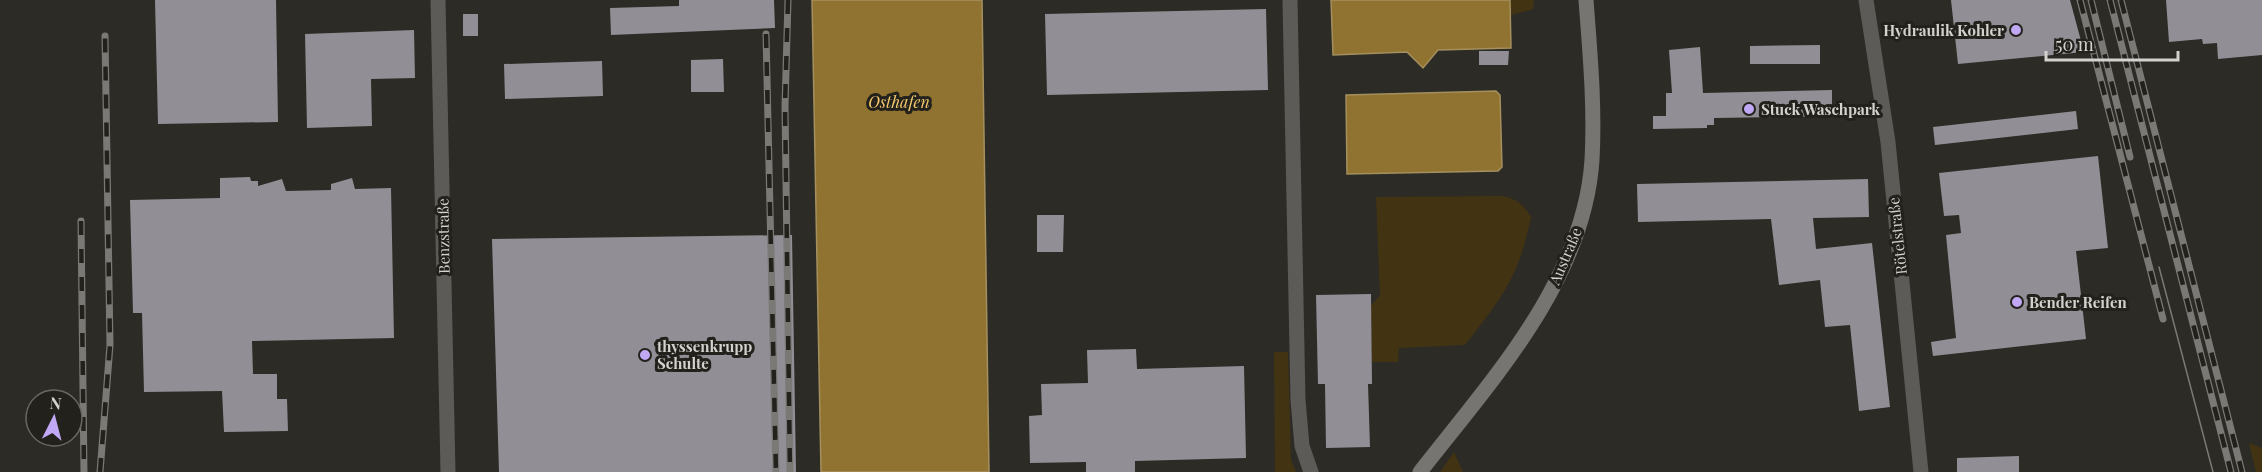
<svg xmlns="http://www.w3.org/2000/svg" width="2262" height="472" viewBox="0 0 2262 472" font-family="'Playfair Display',serif">
	<rect width="100%" height="100%" fill="#2d2b26"/>
	<!-- green -->
	<path fill="#423412" d="M 1510,0 L 1534,0 L 1533,9 L 1511,15 Z
		M 1501,196 C 1516,198 1523,204 1531,217 C 1518,279 1503,296 1465,345 L 1399,348 L 1398,362 L 1372,362 L 1371,306 L 1380,295 L 1376,197 Z
		M 1274,352 L 1288,352 L 1291,460 L 1296,472 L 1275,472 Z
		M 2249,443 L 2262,448 L 2262,472 L 2256,472 Z
		M 1454,452 L 1463,472 L 1440,472 Z"/>
	<!-- water -->
	<path fill="#907330" stroke="#a4905f" stroke-width="1.5" d="M 812,0 L 982,0 L 989,472 L 821,472 Z
		M 1331,0 L 1510,0 L 1511,48 L 1438,50 L 1423,68 L 1407,52 L 1333,55 Z
		M 1496,91 L 1500,95 L 1502,167 L 1498,171 L 1347,174 L 1346,95 Z"/>
	<!-- building -->
	<path fill="#918f95" d="M 155,0 L 276,0 L 278,122 L 158,124 Z
		M 679,0 L 774,0 L 775,28 L 611,35 L 610,8 L 679,6 Z
		M 1951,0 L 2070,0 L 2084,52 L 1958,64 Z
		M 2166,0 L 2262,0 L 2262,55 L 2218,59 L 2217,43 L 2203,44 L 2202,39 L 2169,42 Z
		M 1266,9 L 1268,90 L 1047,95 L 1045,14 Z
		M 463,14 L 478,14 L 478,36 L 463,36 Z
		M 414,30 L 415,78 L 371,79 L 372,126 L 307,128 L 305,34 Z
		M 1820,45 L 1820,64 L 1750,64 L 1750,46 Z
		M 1700,47 L 1703,93 L 1832,90 L 1832,116 L 1714,118 L 1714,125 L 1707,125 L 1707,128 L 1653,129 L 1653,116 L 1666,116 L 1666,93 L 1672,93 L 1669,50 Z
		M 1479,51 L 1509,51 L 1508,65 L 1479,65 Z
		M 723,59 L 724,92 L 691,92 L 691,60 Z
		M 602,61 L 603,96 L 505,99 L 504,64 Z
		M 2076,111 L 2078,129 L 1935,145 L 1933,127 Z
		M 2098,156 L 2108,248 L 2076,251 L 2086,339 L 1933,356 L 1931,342 L 1956,338 L 1946,235 L 1961,233 L 1959,215 L 1944,216 L 1939,173 Z
		M 250,177 L 251,181 L 258,181 L 258,186 L 282,179 L 286,191 L 331,190 L 331,184 L 352,178 L 355,189 L 391,188 L 394,338 L 252,341 L 253,374 L 277,374 L 277,399 L 287,399 L 288,431 L 224,432 L 222,391 L 144,392 L 142,313 L 133,313 L 130,200 L 220,198 L 220,178 Z
		M 1868,179 L 1869,217 L 1813,218 L 1816,249 L 1872,243 L 1890,407 L 1859,411 L 1850,325 L 1825,327 L 1820,280 L 1779,285 L 1771,219 L 1638,222 L 1637,184 Z
		M 1037,215 L 1064,215 L 1063,252 L 1037,252 Z
		M 792,235 L 796,472 L 499,472 L 492,239 Z
		M 1371,294 L 1372,384 L 1368,384 L 1370,447 L 1326,448 L 1325,384 L 1318,384 L 1316,295 Z
		M 1136,349 L 1137,369 L 1244,366 L 1246,458 L 1135,461 L 1135,472 L 1086,472 L 1086,462 L 1030,463 L 1029,416 L 1042,415 L 1041,384 L 1088,383 L 1087,350 Z
		M 2019,456 L 2019,472 L 1957,472 L 1957,458 Z"/>
	<g fill="none" stroke-linecap="round" stroke-linejoin="round">
		<!-- minor -->
		<path stroke="#5c5b58" stroke-width="15" d="M 438,0 L 448,472
			M 1290,0 L 1298,400 L 1302,446 L 1311,472
			M 1866,0 L 1888,142 L 1921,472"/>
		<!-- secondary -->
		<path stroke="#777571" stroke-width="15" d="M 1420,472 C 1491,381 1584,281 1592,160 C 1595,107 1590,53 1586,0"/>
		<!-- tram -->
		<path stroke="#7b7975" stroke-width="1.5" d="M 2159,267 L 2213,472"/>
		<!-- rail casing -->
		<g stroke="#7b7975" stroke-width="7">
			<path id="rail" d="M 788,0 L 785,106 L 790,472
				M 2080,0 L 2163,319
				M 2091,0 L 2130,157
				M 2110,0 L 2231,472
				M 2121,0 L 2242,472
				M 766,34 L 776,472
				M 81,221 L 84,472
				M 100,472 L 110,345 L 105,36"/>
		</g>
		<!-- rail -->
		<use href="#rail" stroke="#23211c" stroke-width="4.5" stroke-dasharray="14" stroke-linecap="butt"/>
	</g>
	<!-- markers -->
	<g fill="#c0a8f4" stroke="#23211c" stroke-width="2">
		<circle cx="2016" cy="30" r="6"/>
		<circle cx="1749" cy="109" r="6"/>
		<circle cx="2017" cy="302" r="6"/>
		<circle cx="645" cy="355" r="6"/>
	</g>
	<g text-anchor="middle" dominant-baseline="central" stroke-width="6" stroke-linejoin="round" paint-order="stroke">
		<!-- poi labels -->
		<g font-size="15" font-weight="bold" fill="#d3d2ce" stroke="#23211c" text-anchor="start">
			<text x="2004" y="30" text-anchor="end">Hydraulik Kohler</text>
			<text x="1761" y="109">Stuck Waschpark</text>
			<text x="2029" y="302">Bender Reifen</text>
			<text x="657" y="346">thyssenkrupp<tspan x="657" dy="17">Schulte</tspan></text>
		</g>
		<!-- street labels -->
		<g font-size="15" fill="#d3d2ce" stroke="#23211c">
			<text transform="translate(443 236) rotate(-91)">Benzstraße</text>
			<text transform="translate(1897 236) rotate(-96)">Rötelstraße</text>
			<text transform="translate(1565 256) rotate(-67)">Austraße</text>
		</g>
		<!-- water labels -->
		<g font-size="16" font-style="italic" fill="#f4ca6d" stroke="#23211c">
			<text x="899" y="101">Osthafen</text>
		</g>
	</g>
	<!-- north arrow -->
	<g transform="translate(54 418) rotate(6)"><circle r="28" fill="#23211c" stroke="#696863" stroke-width="1.5"/>
	<path d="M0-4.5L10 22L0 15L-10 22Z" fill="#c0a8f4"/>
	<text y="-9" font-size="16" font-weight="bold" text-anchor="middle" fill="#d3d2ce">N</text>
	</g>
	<!-- scale -->
	<path d="M2046 51v9h132v-9" fill="none" stroke="#d3d2ce" stroke-width="3"/>
	<text x="2055" y="51" font-size="18" fill="#d3d2ce" stroke="#23211c" stroke-width="4.5" paint-order="stroke">50 m</text>
</svg>
